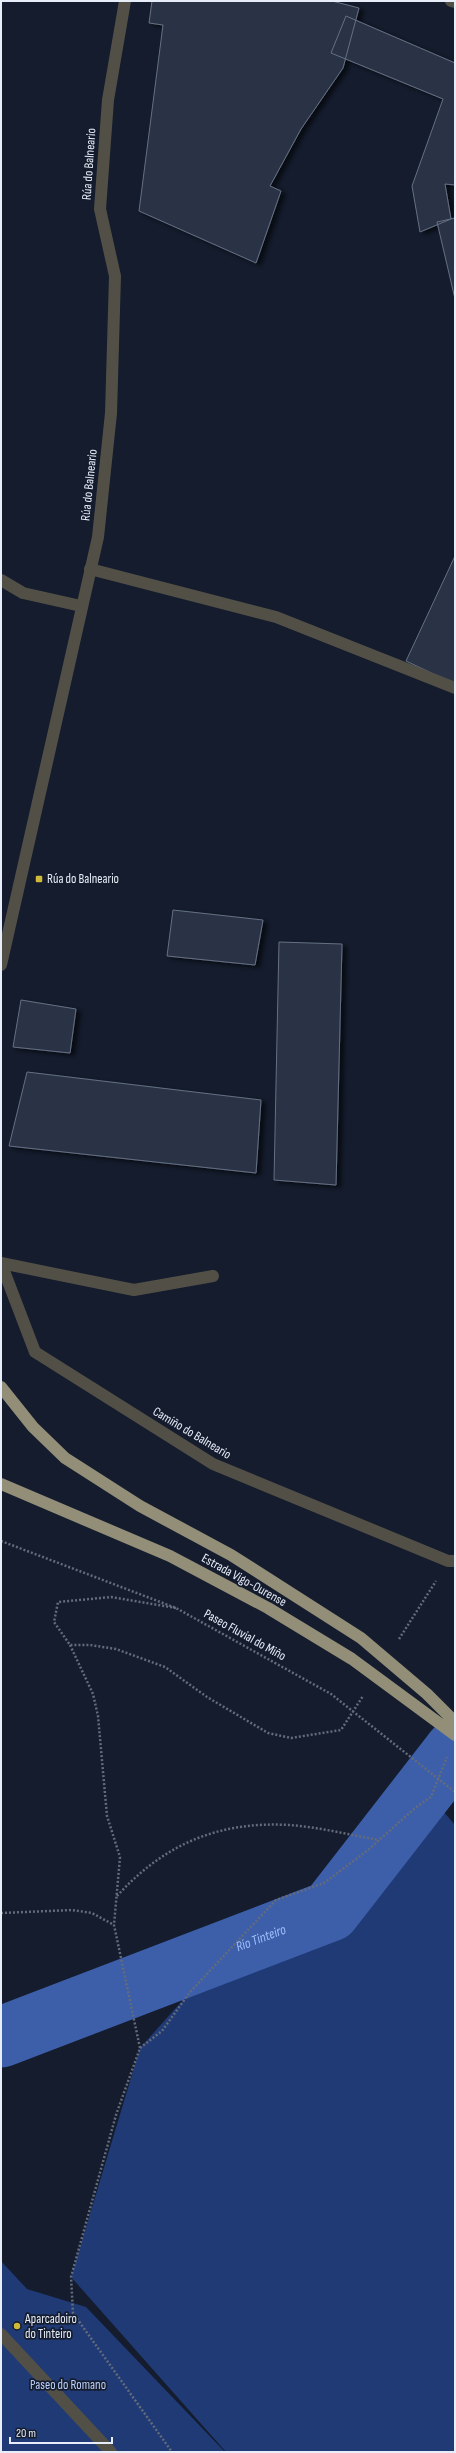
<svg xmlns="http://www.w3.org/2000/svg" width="456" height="2453" viewBox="0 0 456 2453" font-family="'Sofia Sans Condensed',sans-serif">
	<defs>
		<filter id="shadow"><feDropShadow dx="4.5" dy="2.5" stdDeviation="2" flood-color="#0009"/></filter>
	</defs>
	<rect width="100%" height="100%" fill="#141c2d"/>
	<!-- green -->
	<path fill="#1f3a75" d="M 431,1797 L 455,1825 L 455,2452 L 226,2452 L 71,2277 L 140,2048 L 216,1963 L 346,1924 Z
		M 1,2261 L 27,2289 L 86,2307 L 225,2452 L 1,2452 Z"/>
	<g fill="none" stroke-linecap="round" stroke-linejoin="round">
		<!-- river -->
		<path stroke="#3d5faa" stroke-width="61" id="s1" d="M 1,2037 L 330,1911 L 455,1750"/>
	</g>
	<!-- building -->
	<path fill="#293345" stroke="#657084" filter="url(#shadow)" d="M 152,1 L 332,1 L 359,8 L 343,68 L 301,129 L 270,186 L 281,191 L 256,263 L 139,211 L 163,25 L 149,23 Z
		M 346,16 L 455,63 L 455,185 L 445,184 L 451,219 L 420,232 L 412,186 L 443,99 L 331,53 Z
		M 455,218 L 455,299 L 437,222 Z
		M 455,556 L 455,684 L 406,661 Z
		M 173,910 L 263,920 L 255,965 L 167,956 Z
		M 279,942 L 342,944 L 336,1185 L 274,1180 Z
		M 21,1000 L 76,1009 L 70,1053 L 13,1047 Z
		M 27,1072 L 261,1100 L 256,1173 L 9,1146 Z"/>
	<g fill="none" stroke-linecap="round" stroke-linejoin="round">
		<!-- path -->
		<path stroke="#646b7a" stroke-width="2.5" stroke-dasharray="2 2" stroke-linecap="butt" d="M 1,1541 L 176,1608 L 331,1694 L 455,1792
			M 176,1608 L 111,1597 L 58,1602 L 54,1622 L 70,1645 L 90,1645 L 116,1649 L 165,1667 L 207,1697 L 268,1733 L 291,1738 L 341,1730 L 363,1696
			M 399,1639 L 436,1581
			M 70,1645 L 93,1694 L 98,1716 L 107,1816 L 120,1857 L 114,1925 L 140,2048 L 116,2115 L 71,2277 L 73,2313 L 172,2452
			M 117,1896 C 164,1844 219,1821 289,1825 C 319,1827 350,1835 379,1840
			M 1,1913 L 72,1910 L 92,1913 L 114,1925
			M 140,2048 L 162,2031 L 190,1992 L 276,1900 L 324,1883 L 368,1850 L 415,1808 L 431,1797 L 447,1757"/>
		<!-- service -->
		<path stroke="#525046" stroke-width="12" d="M 90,569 L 276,617 L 455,688
			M 1,2334 L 111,2452"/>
		<!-- minor -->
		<path stroke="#525046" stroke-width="12" d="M 451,1 L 455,2
			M 1,580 L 23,593 L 81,606
			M 1,965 L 98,537 L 111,413 L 115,276 L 100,209 L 108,100 L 125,1
			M 1,1263 L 35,1352 L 213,1464 L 448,1561 L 455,1561
			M 1,1263 L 134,1290 L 213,1276"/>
		<!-- trunk -->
		<path stroke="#928e78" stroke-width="12" d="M 1,1387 L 33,1427 L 65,1458 L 140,1506 L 231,1555 L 361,1638 L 427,1694 L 455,1722
			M 1,1484 L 170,1556 L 268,1608 L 352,1659 L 455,1735"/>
	</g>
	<!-- markers -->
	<g fill="#ceb938" stroke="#141c2d" stroke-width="1.5">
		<rect x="35" y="875" width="8" height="8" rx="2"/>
		<circle cx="17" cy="2326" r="4"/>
	</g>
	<g text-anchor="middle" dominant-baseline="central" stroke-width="3.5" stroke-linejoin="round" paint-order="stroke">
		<!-- street labels -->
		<g font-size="13" fill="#e7edf9" stroke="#141c2d">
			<text transform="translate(89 164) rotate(-86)">Rúa do Balneario</text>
			<text transform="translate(89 485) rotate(-84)">Rúa do Balneario</text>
			<text transform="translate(192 1433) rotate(31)">Camiño do Balneario</text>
			<text transform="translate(244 1580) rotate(29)">Estrada Vigo-Ourense</text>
			<text transform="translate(245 1635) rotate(29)">Paseo Fluvial do Miño</text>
		</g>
		<!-- poi labels -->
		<g font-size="13" fill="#e7edf9" stroke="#141c2d" text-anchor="start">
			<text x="47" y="879">Rúa do Balneario</text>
			<text x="25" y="2319">Aparcadoiro<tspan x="25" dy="15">do Tinteiro</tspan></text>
		</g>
		<!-- park labels -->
		<g font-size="13" fill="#bcd1fb" stroke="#141c2d">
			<text x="68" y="2385">Paseo do Romano</text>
		</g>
		<!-- water labels -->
		<g font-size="14" font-style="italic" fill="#9fbefb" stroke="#141c2d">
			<text stroke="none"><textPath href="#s1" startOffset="278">Río Tinteiro</textPath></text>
		</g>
	</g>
	<!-- border -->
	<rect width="456" height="2453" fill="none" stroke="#e7edf9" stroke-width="4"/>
	<!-- scale -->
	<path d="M10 2437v6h102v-6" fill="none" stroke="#e7edf9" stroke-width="2"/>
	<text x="16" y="2437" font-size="12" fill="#e7edf9" stroke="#141c2d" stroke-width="3" paint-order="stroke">20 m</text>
</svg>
